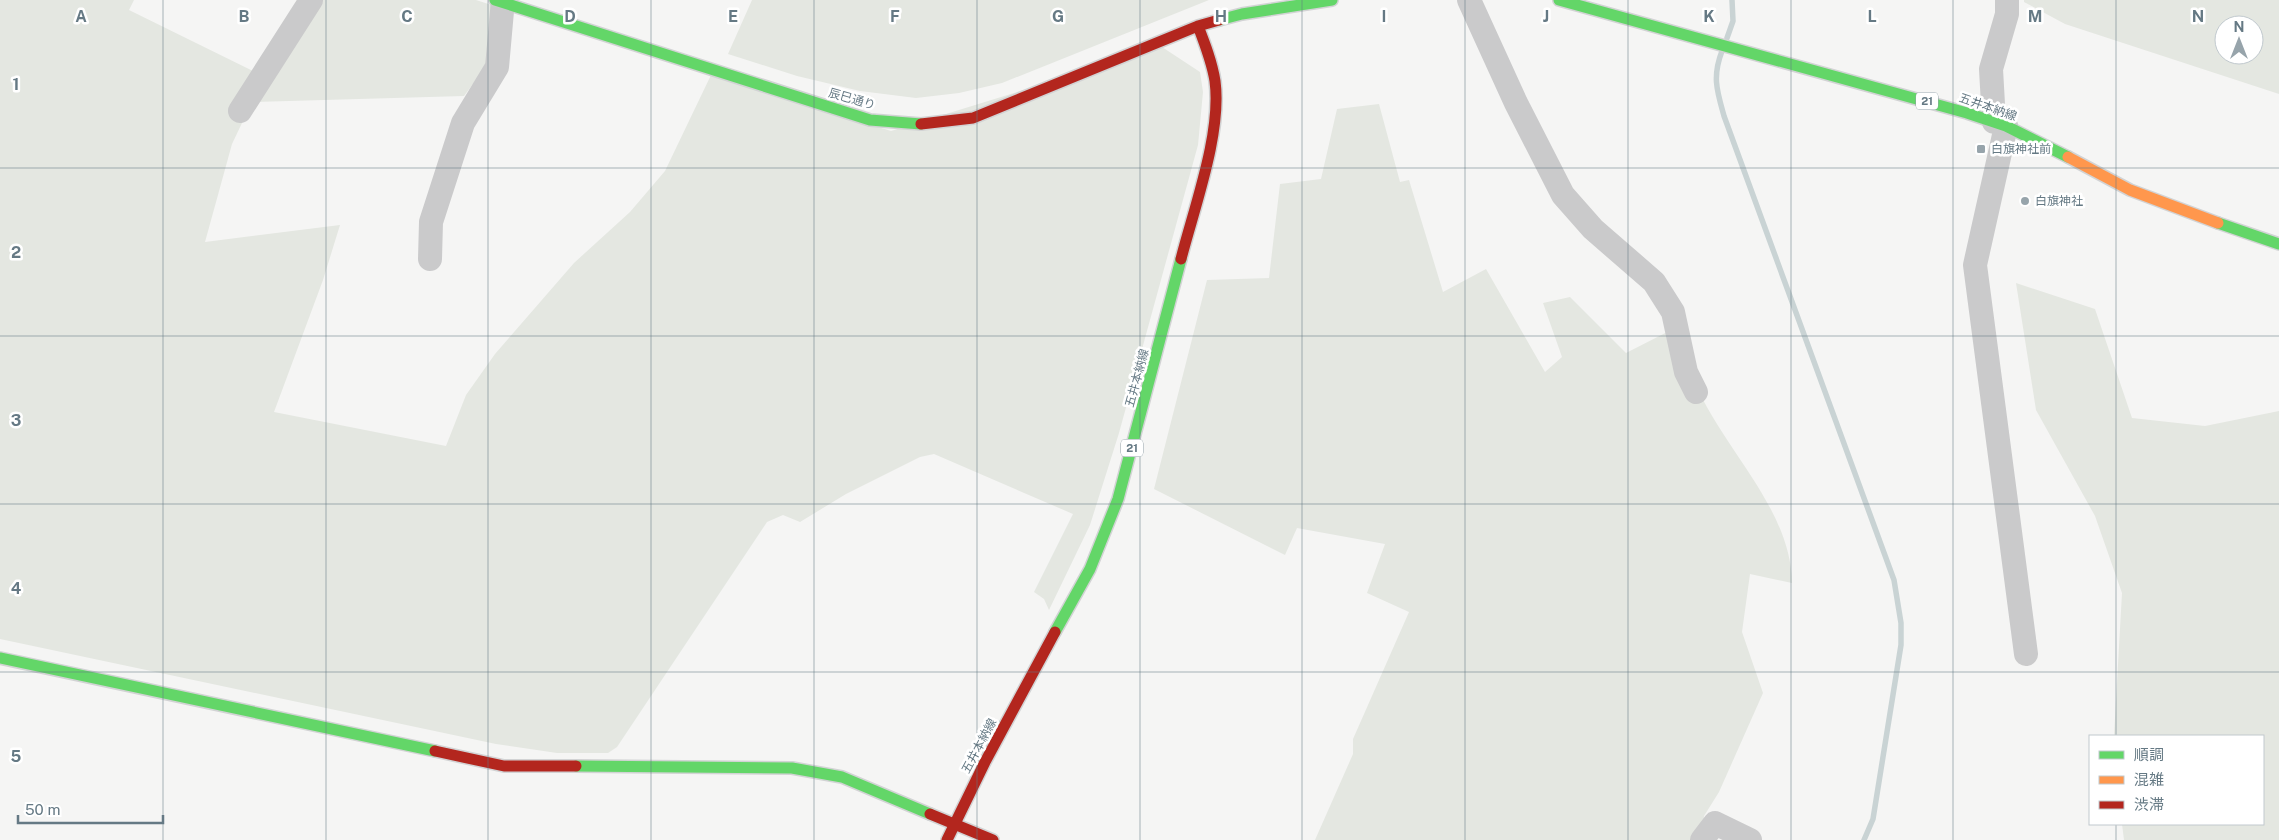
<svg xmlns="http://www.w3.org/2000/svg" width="2279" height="840" viewBox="0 0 2279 840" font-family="'Public Sans','Noto Sans JP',sans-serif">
	<rect width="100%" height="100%" fill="#f5f5f4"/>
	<!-- green -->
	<path fill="#e4e7e1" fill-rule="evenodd" d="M 0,0 L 134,0 L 129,10 L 267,78 L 315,0 L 476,0 L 504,9 L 493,65 L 476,80 L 464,96 L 252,102 L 232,144 L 205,242 L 340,225 L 323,280 L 274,412 L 446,446 L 466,395 L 495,354 L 574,263 L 630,212 L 665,171 L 711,75 L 891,131 L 1162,47 L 1200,72 L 1203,92 L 1198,145 L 1119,433 L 1090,525 L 1049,610 L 1044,599 L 1034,592 L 1073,514 L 934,454 L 920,457 L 846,494 L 800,522 L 783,515 L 767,522 L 617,747 L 608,753 L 557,753 L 496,744 L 0,639 Z
		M 752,0 L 1209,0 L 1002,83 L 959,93 L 916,98 L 860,91 L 797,76 L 728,54 Z
		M 2024,0 L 2279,0 L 2279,94 L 2065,24 L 2024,2 ZM 2224,25 L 2254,25 L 2254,55 L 2224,55 Z
		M 1379,104 L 1400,182 L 1409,180 L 1443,292 L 1486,269 L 1545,372 L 1562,357 L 1543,303 L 1570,297 L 1626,353 L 1679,326 C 1684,345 1688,367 1696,385 C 1724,450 1791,509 1792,583 L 1750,574 L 1742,632 L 1763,693 L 1719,792 L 1704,816 L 1702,840 L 1315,840 L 1353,754 L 1353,739 L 1409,612 L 1367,593 L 1385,544 L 1297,528 L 1285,555 L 1154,489 L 1207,280 L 1269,278 L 1280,184 L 1321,179 L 1337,109 Z
		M 2016,283 L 2095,309 L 2132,418 L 2205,426 L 2279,411 L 2279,840 L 2124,840 L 2122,824 L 2263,824 L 2263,736 L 2114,736 L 2122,593 L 2095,516 L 2036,410 Z"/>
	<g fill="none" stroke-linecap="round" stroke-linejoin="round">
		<!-- stream -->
		<path stroke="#c9d3d4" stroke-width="5.5" d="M 1727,38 L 1733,21 L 1732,0
			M 1722,51 C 1712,77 1717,91 1724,116 L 1894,580 L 1901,623 L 1901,645 L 1873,819 L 1864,840"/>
		<!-- fast casing -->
		<g stroke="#d2d3d4" stroke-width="14">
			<path id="fast" d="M 495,0 L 870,120 L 921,124
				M 1559,0 L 1967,113 L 2006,126 L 2068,157
				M 1219,20 L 1242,14 L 1332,0
				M 2218,223 L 2279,244
				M 1055,632 L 1090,569 L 1118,499 L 1181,259
				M 0,658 L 435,751
				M 576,766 L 792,768 L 842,777 L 930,814"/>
		</g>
		<!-- slow casing -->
		<g stroke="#d2d3d4" stroke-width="14">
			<path id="slow" d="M 2068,157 L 2130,190 L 2218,223"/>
		</g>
		<!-- jam casing -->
		<g stroke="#d2d3d4" stroke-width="14">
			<path id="jam" d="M 921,124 L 973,118 L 1198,26
				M 1181,259 C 1194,208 1222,133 1215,81 C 1212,62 1205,44 1198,26 L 1219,20
				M 435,751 L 504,766 L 576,766
				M 930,814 L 993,840
				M 947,840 L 985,762 L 1055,632"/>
		</g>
		<!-- street -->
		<path stroke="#cacacb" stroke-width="24" d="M 1469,0 L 1516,103 L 1563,195 L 1593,229 L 1654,282 L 1673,312 L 1686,372 L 1696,392
			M 240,111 L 311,0
			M 1994,122 L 1991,69 L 2007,14 L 2007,0
			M 2006,126 L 1975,265 L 2026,654
			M 430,259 L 431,222 L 463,123 L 497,67 L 503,0
			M 1702,840 L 1715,823 L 1750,840"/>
		<!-- fast -->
		<use href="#fast" stroke="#63d668" stroke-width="11"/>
		<!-- slow -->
		<use href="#slow" stroke="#ff974d" stroke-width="11"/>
		<!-- jam -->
		<use href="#jam" stroke="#b3261e" stroke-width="11"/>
	</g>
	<!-- grid -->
	<path fill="none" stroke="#657984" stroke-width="1" stroke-opacity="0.55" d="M 163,0 L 163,840M 326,0 L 326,840M 488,0 L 488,840M 651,0 L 651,840M 814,0 L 814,840M 977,0 L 977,840M 1140,0 L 1140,840M 1302,0 L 1302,840M 1465,0 L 1465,840M 1628,0 L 1628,840M 1791,0 L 1791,840M 1953,0 L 1953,840M 2116,0 L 2116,736M 0,168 L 2279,168M 0,336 L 2279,336M 0,504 L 2279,504M 0,672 L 2279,672M 2116,824 L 2116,840"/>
	<!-- markers -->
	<g fill="#97a4ab" stroke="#fff" stroke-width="2">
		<rect x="1976" y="144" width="10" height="10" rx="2.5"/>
		<circle cx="2025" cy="201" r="5"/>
	</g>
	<g text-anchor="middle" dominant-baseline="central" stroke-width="5" stroke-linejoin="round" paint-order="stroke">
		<!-- shield labels -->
		<g fill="#fff" stroke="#93a1a9" stroke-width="1">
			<rect x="1916" y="92.5" width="22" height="17" rx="4"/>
			<rect x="1121" y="439.5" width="22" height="17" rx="4"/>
		</g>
		<g font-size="11" font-weight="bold" fill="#657984">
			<text x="1927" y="101">21</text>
			<text x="1132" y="448">21</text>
		</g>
		<!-- street labels -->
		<g font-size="12" fill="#657984" stroke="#fff">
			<text transform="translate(852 99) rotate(16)">辰巳通り</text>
			<text transform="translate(1988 107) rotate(19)">五井本納線</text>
			<text transform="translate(1137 378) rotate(-75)">五井本納線</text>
			<text transform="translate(979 746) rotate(-62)">五井本納線</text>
		</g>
		<!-- poi labels -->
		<g font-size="12" fill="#657984" stroke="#fff" text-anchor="start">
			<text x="1991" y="149">白旗神社前</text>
			<text x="2035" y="201">白旗神社</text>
		</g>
	</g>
	<g font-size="16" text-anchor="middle" font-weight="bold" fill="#657984" stroke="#fff" stroke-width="5" stroke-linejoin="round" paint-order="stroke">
		<text x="81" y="22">A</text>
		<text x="244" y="22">B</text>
		<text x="407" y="22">C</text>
		<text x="570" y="22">D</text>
		<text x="733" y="22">E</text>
		<text x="895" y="22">F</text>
		<text x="1058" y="22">G</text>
		<text x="1221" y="22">H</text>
		<text x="1384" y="22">I</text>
		<text x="1546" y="22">J</text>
		<text x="1709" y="22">K</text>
		<text x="1872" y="22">L</text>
		<text x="2035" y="22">M</text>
		<text x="2198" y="22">N</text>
		<text x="16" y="90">1</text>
		<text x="16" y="258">2</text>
		<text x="16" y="426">3</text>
		<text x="16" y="594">4</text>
		<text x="16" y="762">5</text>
	</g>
	<!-- legend -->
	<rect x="2089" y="735" width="175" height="90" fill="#ffffff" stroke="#c1c9ce"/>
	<rect x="2099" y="751" width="25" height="8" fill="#63d668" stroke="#c1c9ce"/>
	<text x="2134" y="760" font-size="15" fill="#657984">順調</text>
	<rect x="2099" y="776" width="25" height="8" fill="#ff974d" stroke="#c1c9ce"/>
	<text x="2134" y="785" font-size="15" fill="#657984">混雑</text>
	<rect x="2099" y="801" width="25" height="8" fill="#b3261e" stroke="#c1c9ce"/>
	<text x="2134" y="810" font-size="15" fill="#657984">渋滞</text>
	<!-- north arrow -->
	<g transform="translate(2239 40)"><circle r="24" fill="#ffffff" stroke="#c1c9ce"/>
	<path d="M0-4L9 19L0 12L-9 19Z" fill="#97a4ab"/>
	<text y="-8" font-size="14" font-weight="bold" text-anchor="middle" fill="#657984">N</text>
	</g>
	<!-- scale -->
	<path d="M18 815v8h145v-8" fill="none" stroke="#657984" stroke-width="2.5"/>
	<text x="25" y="815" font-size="15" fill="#657984" stroke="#ffffff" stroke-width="4" paint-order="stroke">50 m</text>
</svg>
